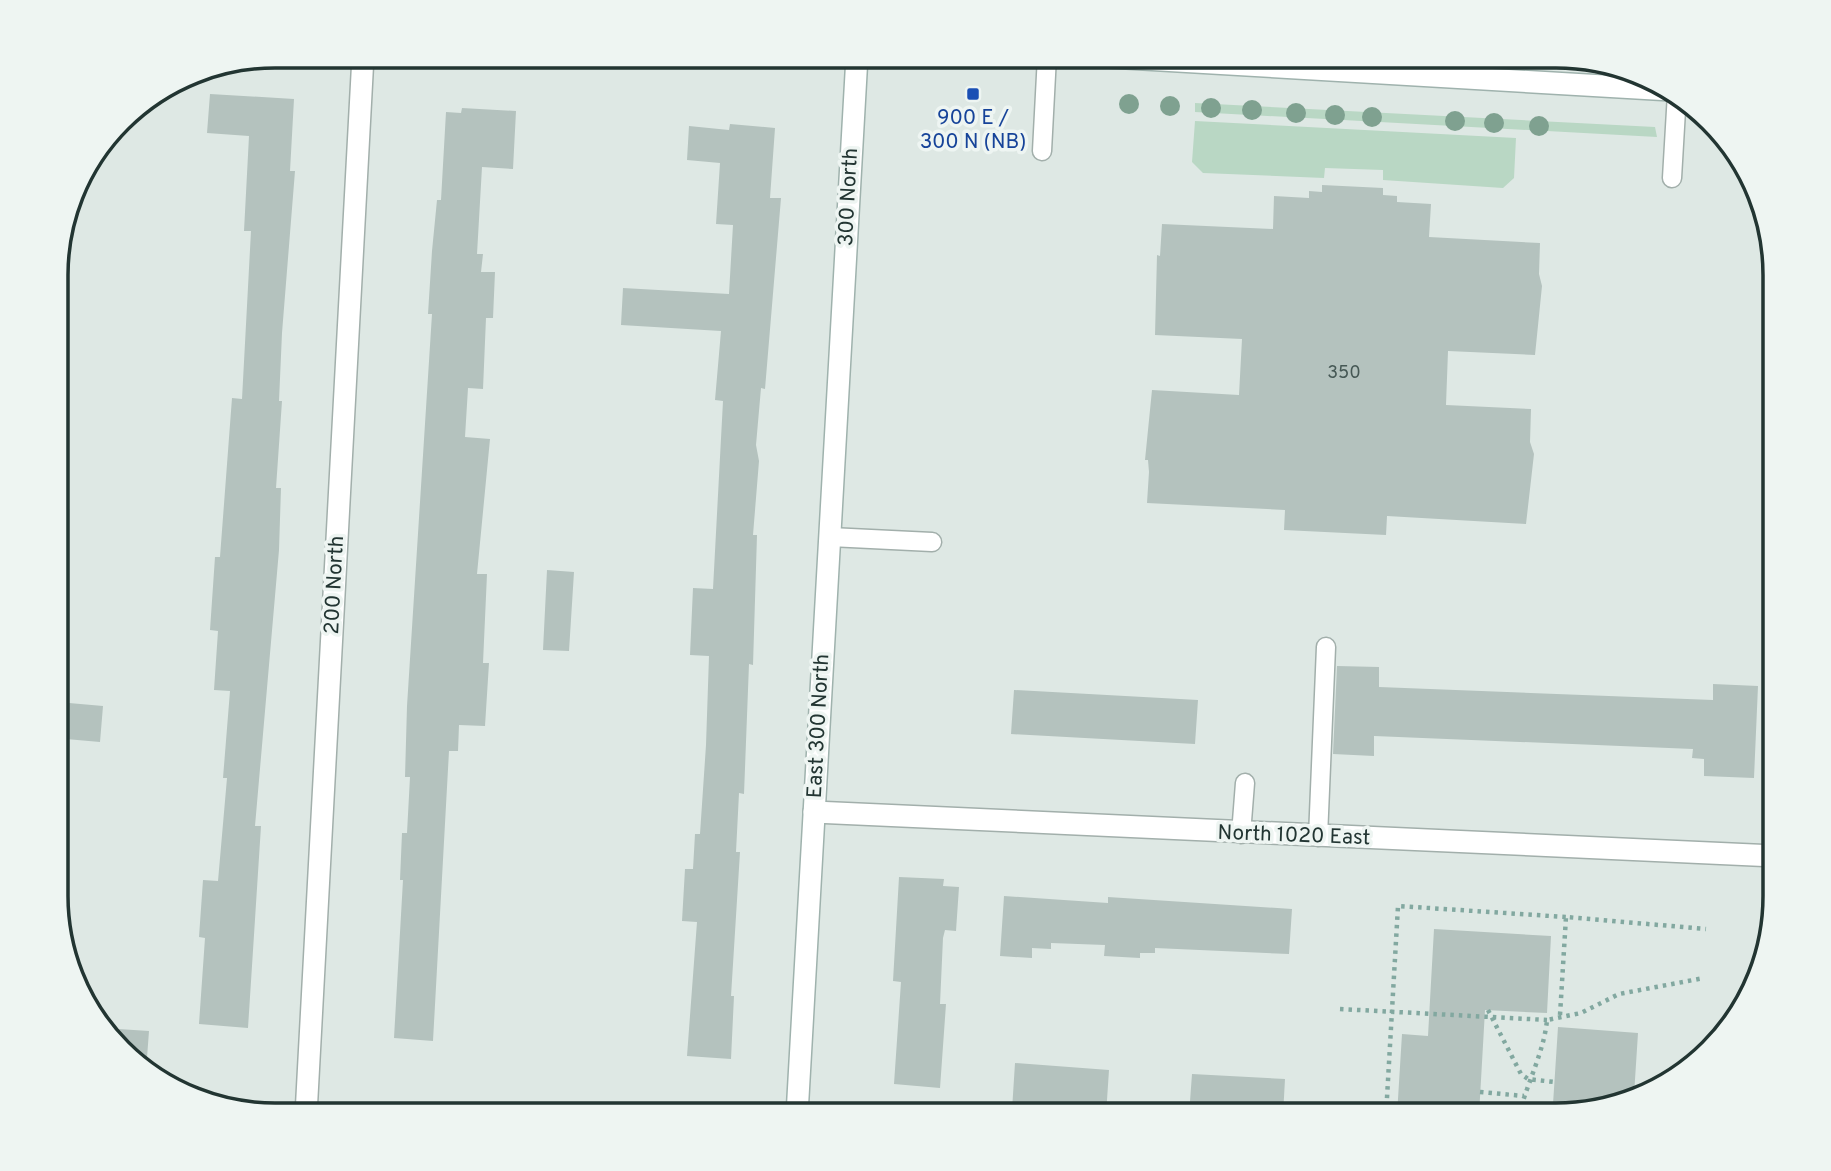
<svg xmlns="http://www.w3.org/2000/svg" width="1831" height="1171" viewBox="0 0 1831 1171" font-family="Overpass,sans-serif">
	<rect width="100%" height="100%" fill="#dee8e4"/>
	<!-- green -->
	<path fill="#b9d7c4" d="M 1195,103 L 1655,127 L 1657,137 L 1195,112 Z
		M 1195,121 L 1516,138 L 1514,178 L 1503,188 L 1383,180 L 1383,170 L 1325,168 L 1324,178 L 1203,173 L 1192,162 Z"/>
	<!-- building -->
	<path fill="#b4c2be" d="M 210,94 L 294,99 L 290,171 L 295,171 L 282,333 L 279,401 L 282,401 L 276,488 L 281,488 L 279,550 L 255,826 L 261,826 L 248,1028 L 199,1024 L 205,938 L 199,937 L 203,880 L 218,881 L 227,778 L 223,778 L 230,691 L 214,690 L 218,631 L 210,630 L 215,557 L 220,557 L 232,398 L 242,399 L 251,231 L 244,231 L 249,136 L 207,133 Z
		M 462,108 L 516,111 L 513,169 L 482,167 L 477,254 L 483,254 L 481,272 L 495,272 L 493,318 L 486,318 L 483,389 L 468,388 L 465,437 L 490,439 L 477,574 L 487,574 L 483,663 L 489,663 L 485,726 L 459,725 L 458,751 L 449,751 L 433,1041 L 394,1038 L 403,880 L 400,880 L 402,833 L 407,833 L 410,777 L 405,777 L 407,706 L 432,314 L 428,314 L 432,251 L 437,200 L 441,200 L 446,112 L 461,113 Z
		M 730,124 L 775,128 L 770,198 L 781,198 L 765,389 L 761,388 L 756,445 L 759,461 L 753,535 L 757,535 L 753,665 L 749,664 L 744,794 L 739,793 L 736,852 L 740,852 L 731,996 L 734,996 L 731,1059 L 687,1056 L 697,922 L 682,921 L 685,869 L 693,869 L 695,834 L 700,834 L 706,745 L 709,656 L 690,655 L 693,588 L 713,589 L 723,401 L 715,400 L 721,331 L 621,325 L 623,288 L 729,294 L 733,225 L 716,224 L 720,163 L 687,160 L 689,126 L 729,130 Z
		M 1322,185 L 1383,188 L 1383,195 L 1397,196 L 1397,202 L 1431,204 L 1429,237 L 1540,243 L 1539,274 L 1542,286 L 1535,355 L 1448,351 L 1446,405 L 1531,409 L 1530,442 L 1534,454 L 1526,524 L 1387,516 L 1386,535 L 1284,530 L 1285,510 L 1147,503 L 1149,472 L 1148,460 L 1145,460 L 1152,390 L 1239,395 L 1242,339 L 1155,335 L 1157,255 L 1160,256 L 1162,224 L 1273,229 L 1274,196 L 1309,198 L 1309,191 L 1322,192 Z
		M 547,570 L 574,572 L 569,651 L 543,650 Z
		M 1337,666 L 1379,667 L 1379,687 L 1713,700 L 1713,684 L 1758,686 L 1754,778 L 1704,776 L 1704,759 L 1692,758 L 1693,749 L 1374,736 L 1374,756 L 1333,754 Z
		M 1014,690 L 1198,700 L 1195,744 L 1011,734 Z
		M 69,703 L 103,706 L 100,742 L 66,739 Z
		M 899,877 L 944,879 L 943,886 L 959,887 L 956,931 L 945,930 L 943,938 L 940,1004 L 946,1004 L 940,1088 L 894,1084 L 901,982 L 893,981 Z
		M 1004,896 L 1108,903 L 1108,897 L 1292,909 L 1289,954 L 1155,948 L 1155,953 L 1140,953 L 1140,958 L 1104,956 L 1105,945 L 1051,943 L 1051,949 L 1032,948 L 1032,958 L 1000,956 Z
		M 1434,929 L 1551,936 L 1547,1013 L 1485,1010 L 1479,1115 L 1397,1115 L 1402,1034 L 1428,1036 Z
		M 1558,1027 L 1638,1033 L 1634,1095 L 1570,1115 L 1559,1115 L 1559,1104 L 1553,1104 Z
		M 103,1028 L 149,1031 L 146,1071 Z
		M 1015,1063 L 1109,1070 L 1106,1115 L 1012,1110 Z
		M 1192,1074 L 1285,1079 L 1283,1115 L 1189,1115 Z"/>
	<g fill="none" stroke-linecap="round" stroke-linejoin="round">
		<!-- lane casing -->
		<g stroke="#a2afab" stroke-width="21">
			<path id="lane" d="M 1620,87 L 1620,67
				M 1042,151 L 1047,56
				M 1672,178 L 1677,93
				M 830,537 L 932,542
				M 1241,834 L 1245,783
				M 1318,837 L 1326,647"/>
		</g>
		<!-- street casing -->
		<g stroke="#a2afab" stroke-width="24">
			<path id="street" d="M 814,812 L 1775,856
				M 306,1115 L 363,56"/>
		</g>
		<!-- secondary casing -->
		<g stroke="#9fb2ad" stroke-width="24">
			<path id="secondary" d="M 1092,56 L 1671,90
				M 797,1115 L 857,56"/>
		</g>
		<!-- path -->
		<path stroke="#82a8a0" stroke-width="4.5" stroke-dasharray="3.5 5" stroke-linecap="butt" d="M 1340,1009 L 1547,1020
			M 1488,1010 L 1521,1074 L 1528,1079 L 1554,1082
			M 1560,1015 L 1566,917 L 1706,929
			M 1480,1092 L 1524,1096
			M 1386,1115 L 1398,906 L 1566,917
			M 1519,1115 C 1527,1083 1544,1052 1547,1020 L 1581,1013 L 1619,994 L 1704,978"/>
		<!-- lane -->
		<use href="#lane" stroke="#fff" stroke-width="18"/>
		<!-- street -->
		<use href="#street" stroke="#fff" stroke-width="21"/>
		<!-- secondary -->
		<use href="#secondary" stroke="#fff" stroke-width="21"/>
	</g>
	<!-- trees -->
	<g fill="#7fa190">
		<circle cx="1129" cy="104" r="10"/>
		<circle cx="1170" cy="106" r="10"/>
		<circle cx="1211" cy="108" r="10"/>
		<circle cx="1252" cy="110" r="10"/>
		<circle cx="1296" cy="113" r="10"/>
		<circle cx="1335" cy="115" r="10"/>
		<circle cx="1372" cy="117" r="10"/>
		<circle cx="1455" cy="121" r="10"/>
		<circle cx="1494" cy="123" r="10"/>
		<circle cx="1539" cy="126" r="10"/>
	</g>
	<!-- markers -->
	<rect fill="#1a4fb4" stroke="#eef5f2" stroke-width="2.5" x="966" y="87" width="14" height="14" rx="3.5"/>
	<g text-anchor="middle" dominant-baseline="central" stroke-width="7" stroke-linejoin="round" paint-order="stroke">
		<!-- number labels -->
		<g font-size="18" fill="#465855">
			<text x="1344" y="373">350</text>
		</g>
		<!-- transit labels -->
		<g font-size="21" fill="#164399" stroke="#eef5f2">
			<text x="973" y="118">900 E /<tspan x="973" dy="24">300 N (NB)</tspan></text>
		</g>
		<!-- street labels -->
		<g font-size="21" fill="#223532" stroke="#eef5f2">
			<text transform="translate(849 197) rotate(-87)">300 North</text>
			<text transform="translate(335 585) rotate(-87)">200 North</text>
			<text transform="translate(819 726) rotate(-87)">East 300 North</text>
			<text transform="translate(1294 836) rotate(2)">North 1020 East</text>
		</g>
	</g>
	<!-- crop -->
	<path d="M0 0H1831V1171H0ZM275 68H1556A207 207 0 0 1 1763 275V896A207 207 0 0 1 1556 1103H275A207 207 0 0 1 68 896V275A207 207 0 0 1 275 68Z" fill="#eef5f2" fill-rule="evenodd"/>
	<path fill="none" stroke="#223532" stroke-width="3.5" d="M275 68H1556A207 207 0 0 1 1763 275V896A207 207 0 0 1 1556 1103H275A207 207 0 0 1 68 896V275A207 207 0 0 1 275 68Z"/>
</svg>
